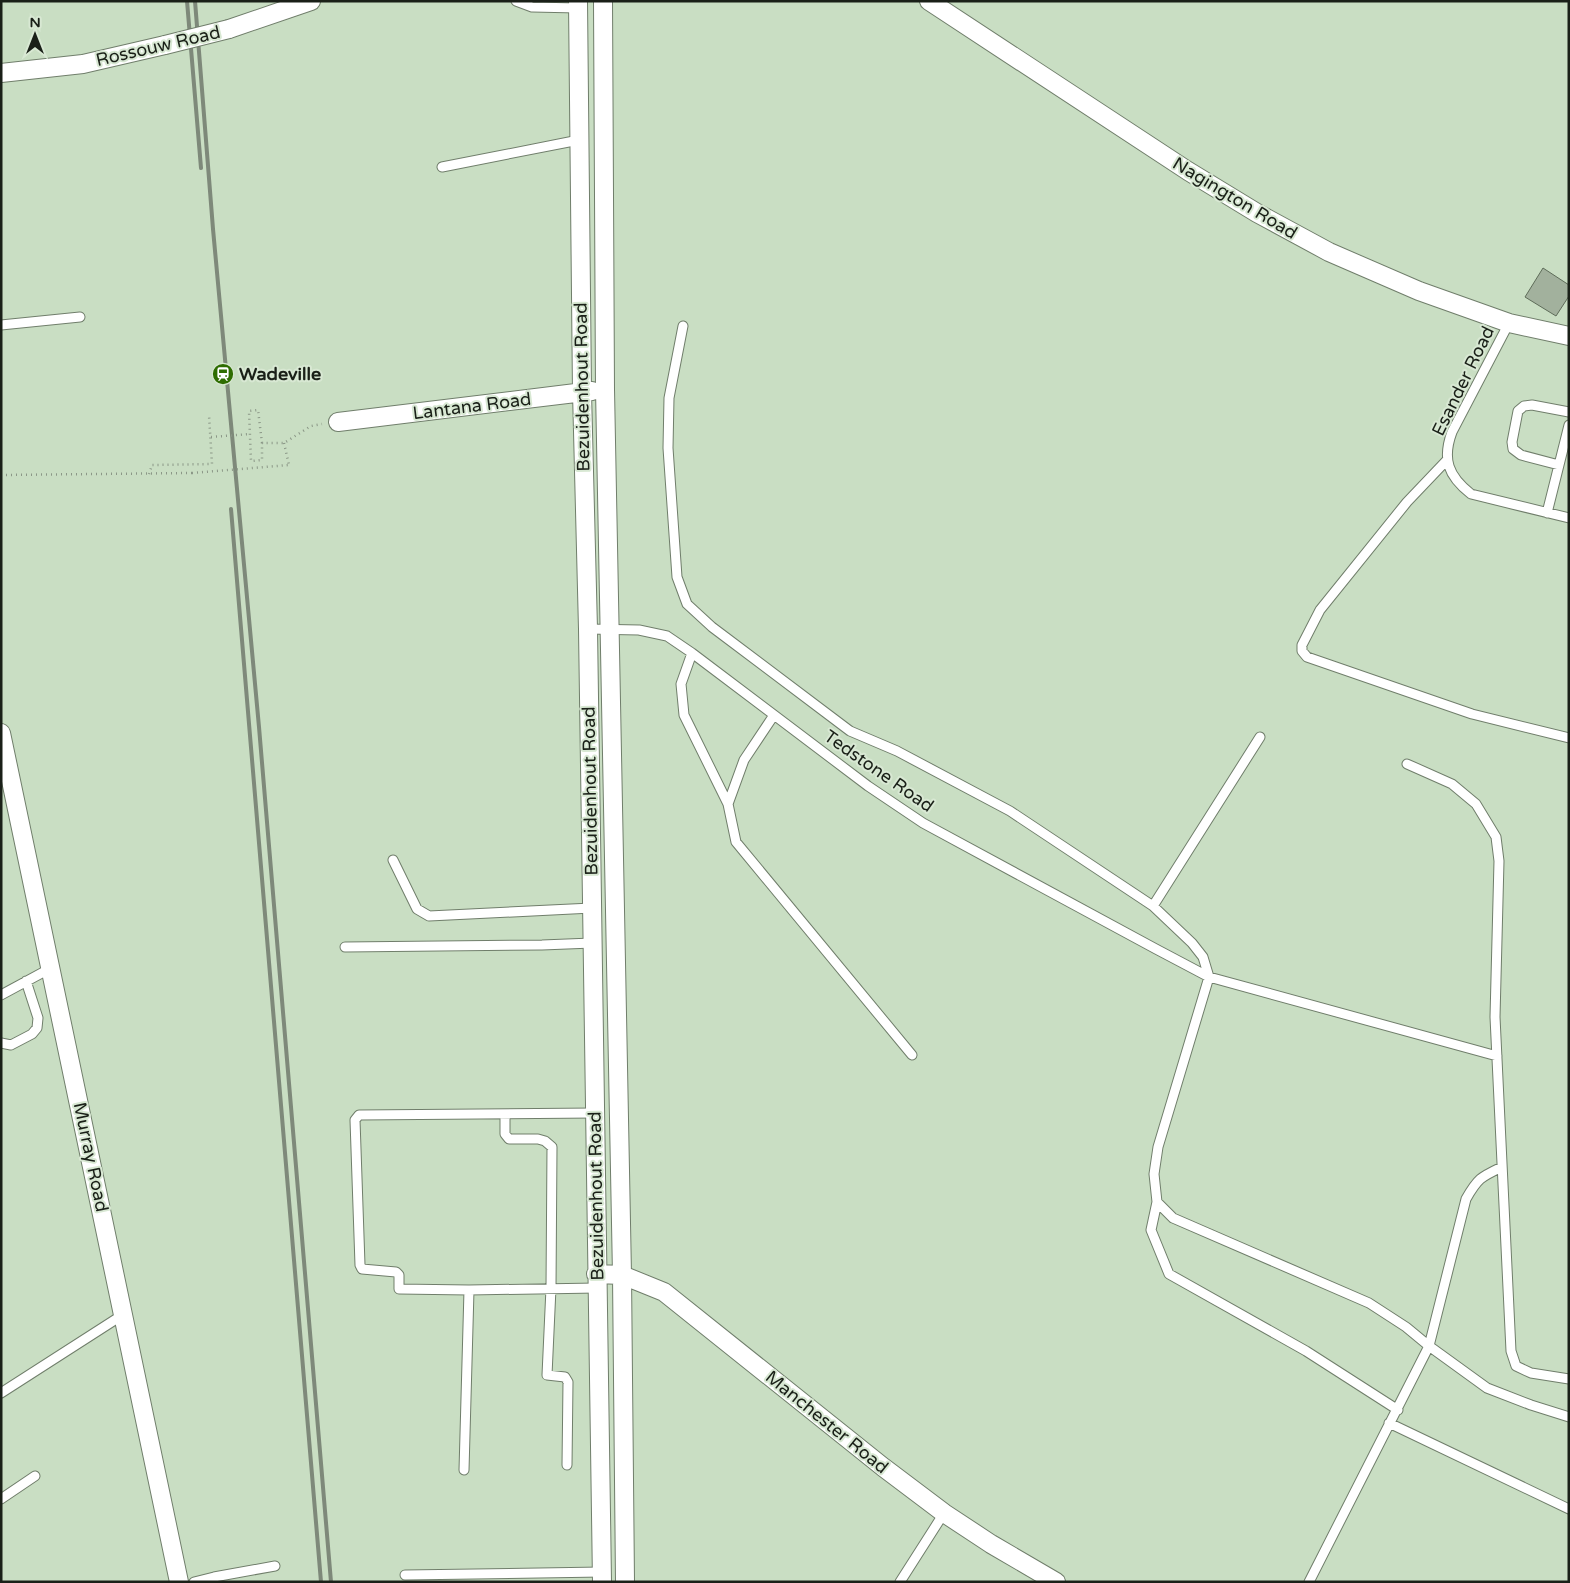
<svg xmlns="http://www.w3.org/2000/svg" width="1570" height="1583" viewBox="0 0 1570 1583" font-family="'Varela Round',sans-serif">
	<rect width="100%" height="100%" fill="#d8e8d3"/>
	<!-- built -->
	<path fill="#c9dec3" d="M 1,1 L 1569,1 L 1569,1582 L 1,1582 Z"/>
	<!-- building -->
	<path fill="#a2b19d" stroke="#5e6c59" d="M 1543,268 L 1569,285 L 1569,296 L 1556,316 L 1525,297 Z"/>
	<g fill="none" stroke-linecap="round" stroke-linejoin="round">
		<!-- lane casing -->
		<g stroke="#707e6b" stroke-width="11">
			<path id="lane" d="M 516,1 L 532,7 L 578,8
				M 442,167 L 579,140
				M 1509,323 L 1452,432 C 1442,459 1448,476 1471,494 L 1569,518
				M 1,325 L 80,317
				M 683,326 L 669,398 L 668,448 L 677,577 L 687,604 L 712,627 L 850,731 L 897,751 L 1010,811 L 1153,906 L 1192,943 L 1203,957 L 1209,977 L 1158,1147 L 1154,1174 L 1157,1202 L 1173,1218 L 1369,1303 L 1406,1327 L 1429,1346 L 1487,1388 L 1531,1405 L 1569,1417
				M 1447,460 L 1407,502 L 1320,610 L 1302,645 L 1302,651 L 1307,657 L 1472,714 L 1569,738
				M 1559,465 L 1521,455 L 1513,449 L 1512,442 L 1518,411 L 1524,406 L 1532,405 L 1569,412
				M 1547,513 L 1569,425
				M 588,629 L 639,630 L 667,636 L 692,653 L 868,786 L 923,823 L 1156,949 L 1209,977 L 1497,1056
				M 692,653 L 681,684 L 684,715 L 728,804
				M 774,715 L 744,760 L 728,804 L 736,842 L 912,1055
				M 1407,764 L 1452,784 L 1476,804 L 1496,837 L 1499,861 L 1495,1017 L 1511,1351 L 1516,1366 L 1531,1373 L 1569,1379
				M 393,860 L 417,909 L 429,916 L 592,908
				M 1153,906 L 1260,737
				M 345,947 L 542,945 L 592,943
				M 1,995 L 51,968
				M 1,1043 L 11,1045 L 32,1034 L 37,1028 L 38,1018 L 26,981
				M 595,1113 L 359,1115 L 355,1120 L 360,1265 L 362,1269 L 396,1272 L 399,1275 L 399,1289 L 469,1290 L 597,1288
				M 505,1114 L 505,1134 L 509,1139 L 538,1139 L 545,1141 L 552,1147 L 551,1288 L 547,1375 L 565,1377 L 568,1382 L 567,1465
				M 1157,1202 L 1151,1230 L 1169,1274 L 1306,1351 L 1398,1410
				M 1,1393 L 124,1314
				M 1389,1423 L 1569,1509
				M 464,1470 L 469,1290
				M 1,1499 L 35,1476
				M 405,1575 L 602,1572
				M 194,1582 L 214,1577 L 275,1566
				M 900,1582 L 944,1513
				M 1309,1582 L 1429,1346 L 1466,1199 C 1478,1178 1481,1177 1502,1167"/>
		</g>
		<!-- street casing -->
		<g stroke="#707e6b" stroke-width="20">
			<path id="street" d="M 578,1 L 582,392 L 588,629 L 602,1582
				M 603,1 L 605,389 L 622,1275 L 625,1582
				M 929,1 L 1188,171 L 1257,213 L 1329,252 L 1419,291 L 1509,323 L 1569,336
				M 229,29 L 311,1
				M 1,73 L 83,64 L 165,45
				M 338,422 L 592,391
				M 1,733 L 179,1582
				M 596,1274 L 622,1275 L 664,1292 L 883,1467 L 944,1513 L 991,1544 L 1056,1582"/>
		</g>
		<!-- path -->
		<path stroke="#8b9787" stroke-width="2.5" stroke-dasharray="1 4" stroke-linecap="butt" d="M 262,443 L 258,410 L 249,411 L 251,461 L 262,460 L 262,443 L 284,443 L 311,426 L 322,424
			M 284,443 L 289,465
			M 149,474 L 152,465 L 212,464 L 209,415
			M 1,475 L 192,473"/>
		<!-- lane -->
		<use href="#lane" stroke="#fff" stroke-width="9"/>
		<!-- street -->
		<use href="#street" stroke="#fff" stroke-width="18"/>
		<!-- rail -->
		<path stroke="#7e897a" stroke-width="4" d="M 187,1 L 201,168
			M 195,1 L 213,229 L 259,727 L 331,1582
			M 231,509 L 321,1582"/>
		<!-- street-bridge casing -->
		<g stroke="#707e6b" stroke-width="20" stroke-linecap="butt">
			<path id="street-bridge" d="M 165,45 L 229,29"/>
		</g>
		<!-- path-bridge -->
		<path stroke="#8b9787" stroke-width="2.5" stroke-dasharray="1 4" stroke-linecap="butt" d="M 211,437 L 250,434
			M 192,473 L 289,465"/>
		<!-- street-bridge -->
		<use href="#street-bridge" stroke="#fff" stroke-width="18"/>
	</g>
	<!-- icons -->
	<defs>
		<g id="station-disc" transform="scale(1.125)"><circle r="9.5" fill="#2e6d01" stroke="#d8e8d3"/><path d="M-3-6H3Q5-6 5-4V2Q5 4 3 4L4.5 6H3L1.5 4h-3L-3 6H-4.5L-3 4Q-5 4-5 2V-4Q-5-6-3-6ZM-3.5-4v3h7v-3ZM-3.5 1v1.5H-2V1ZM2 1v1.5H3.5V1Z" fill="#fff"/></g>
	</defs>
	<g fill-rule="evenodd">
		<use href="#station-disc" x="223" y="374"/>
	</g>
	<g text-anchor="middle" dominant-baseline="central" stroke-width="4" stroke-linejoin="round" paint-order="stroke">
		<!-- street labels -->
		<g font-size="18" fill="#1a2018" stroke="#d8e8d3">
			<text transform="translate(158 46) rotate(-13)">Rossouw Road</text>
			<text transform="translate(1235 198) rotate(31)">Nagington Road</text>
			<text transform="translate(1463 381) rotate(-64)">Esander Road</text>
			<text transform="translate(582 387) rotate(-91)">Bezuidenhout Road</text>
			<text transform="translate(472 406) rotate(-7)">Lantana Road</text>
			<text transform="translate(879 771) rotate(35)">Tedstone Road</text>
			<text transform="translate(590 791) rotate(-91)">Bezuidenhout Road</text>
			<text transform="translate(91 1157) rotate(78)">Murray Road</text>
			<text transform="translate(596 1196) rotate(-91)">Bezuidenhout Road</text>
			<text transform="translate(827 1422) rotate(39)">Manchester Road</text>
		</g>
		<!-- poi labels -->
		<g font-size="18" font-weight="bold" fill="#1a2018" stroke="#d8e8d3" text-anchor="start">
			<text x="239" y="374">Wadeville</text>
		</g>
	</g>
	<!-- border -->
	<rect width="1570" height="1583" fill="none" stroke="#1a2018" stroke-width="5"/>
	<!-- north arrow -->
	<g transform="translate(35 35)" stroke="#d8e8d3" stroke-width="4" paint-order="stroke">
	<path d="M0-4L9 19L0 12L-9 19Z" fill="#1a2018"/>
	<text y="-8" font-size="14" font-weight="bold" text-anchor="middle" fill="#1a2018">N</text>
	</g>
</svg>
